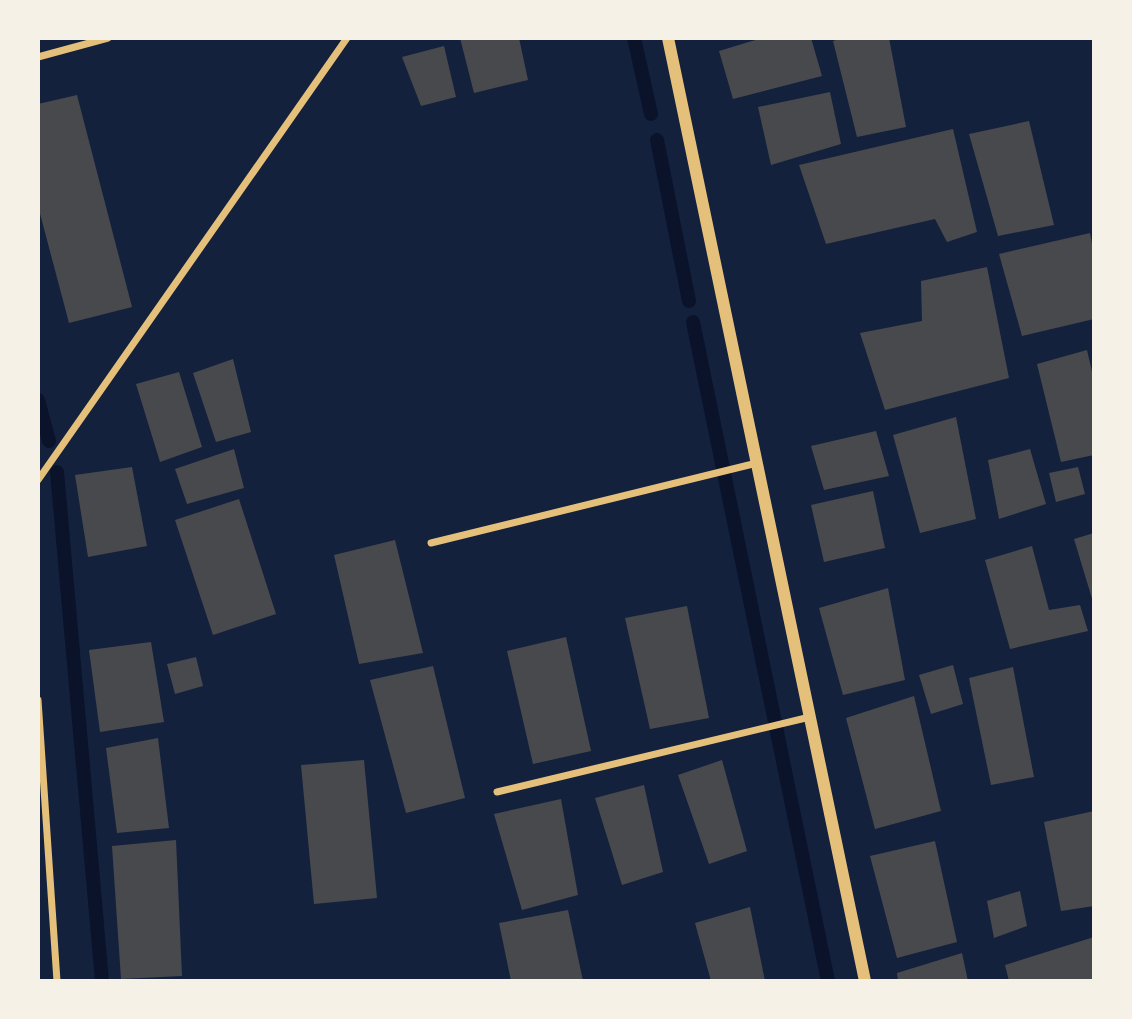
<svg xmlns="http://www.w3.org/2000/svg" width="1132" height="1019" viewBox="0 0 1132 1019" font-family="Rubik,sans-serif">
	<rect width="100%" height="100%" fill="#14213d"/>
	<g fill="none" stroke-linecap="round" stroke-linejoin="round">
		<!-- stream -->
		<path stroke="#0b132b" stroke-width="14" d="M 634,38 L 651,114
			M 657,140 L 689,301
			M 693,322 L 828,981
			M 38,400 L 49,441
			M 57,472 L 102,981"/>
	</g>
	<!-- building -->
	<path fill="#48494c" d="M 460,38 L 519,38 L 528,80 L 474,93 Z
		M 762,38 L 811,38 L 822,76 L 733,99 L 719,51 Z
		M 842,38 L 889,38 L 906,127 L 857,137 L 833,41 Z
		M 444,46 L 456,97 L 421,106 L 402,57 Z
		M 830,92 L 841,144 L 771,165 L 758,107 Z
		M 77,95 L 132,307 L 69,323 L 38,206 L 38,104 Z
		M 1029,121 L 1054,225 L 998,236 L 969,134 Z
		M 953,129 L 977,232 L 947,242 L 935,219 L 826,244 L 799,165 Z
		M 1090,233 L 1094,254 L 1094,319 L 1022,336 L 999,254 Z
		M 987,267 L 1009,378 L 885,410 L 860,333 L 922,321 L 921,281 Z
		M 1087,350 L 1094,380 L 1094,455 L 1061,462 L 1037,364 Z
		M 233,359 L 251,432 L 216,442 L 193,373 Z
		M 179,372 L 202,447 L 160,462 L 136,384 Z
		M 956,417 L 976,519 L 920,533 L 893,435 Z
		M 876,431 L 889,476 L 824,490 L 811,446 Z
		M 234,449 L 244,488 L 187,504 L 175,469 Z
		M 1030,449 L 1046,504 L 999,519 L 988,460 Z
		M 132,467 L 147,546 L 88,557 L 75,475 Z
		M 1078,467 L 1085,494 L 1056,502 L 1049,473 Z
		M 873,491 L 885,548 L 824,562 L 811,505 Z
		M 239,499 L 276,614 L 213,635 L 175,520 Z
		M 1094,533 L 1094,601 L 1093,602 L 1074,539 Z
		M 395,540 L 423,653 L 359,664 L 334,555 Z
		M 1032,546 L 1049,610 L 1080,605 L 1088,631 L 1010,649 L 985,560 Z
		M 888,588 L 905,680 L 843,695 L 819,608 Z
		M 687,606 L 709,718 L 650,729 L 625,618 Z
		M 566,637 L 591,751 L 533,764 L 507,651 Z
		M 151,642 L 164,722 L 100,732 L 89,650 Z
		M 196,657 L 203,686 L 175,694 L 167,664 Z
		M 953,665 L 963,704 L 931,714 L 919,675 Z
		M 433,666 L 465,798 L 406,813 L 370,680 Z
		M 1013,667 L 1034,777 L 991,785 L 969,678 Z
		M 914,696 L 941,811 L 875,829 L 846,718 Z
		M 158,738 L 169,828 L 117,833 L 106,748 Z
		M 364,760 L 377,898 L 314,904 L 301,765 Z
		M 722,760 L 747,851 L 709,864 L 678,775 Z
		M 644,785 L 663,872 L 622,885 L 595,798 Z
		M 561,799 L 578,895 L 522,910 L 494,814 Z
		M 1094,811 L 1094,906 L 1061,911 L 1044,822 Z
		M 176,840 L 182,976 L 121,979 L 112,846 Z
		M 935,841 L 957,942 L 897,958 L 870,856 Z
		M 1020,891 L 1027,926 L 994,938 L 987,901 Z
		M 750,907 L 765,981 L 711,981 L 695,923 Z
		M 568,910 L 583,981 L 511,981 L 499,923 Z
		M 1094,937 L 1094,981 L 1009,981 L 1005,965 Z
		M 962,953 L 968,981 L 898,981 L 897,973 Z"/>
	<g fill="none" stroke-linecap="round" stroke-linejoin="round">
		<!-- minor -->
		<path stroke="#e5c07b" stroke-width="7" d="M 38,57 L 108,38
			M 38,480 L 347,38
			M 431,543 L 757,463
			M 38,700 L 57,981
			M 497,792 L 810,717"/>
		<!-- tertiary -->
		<path stroke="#e5c07b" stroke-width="12" d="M 668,38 L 865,981"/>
	</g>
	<!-- border -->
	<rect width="1132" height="1019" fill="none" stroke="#f6f1e7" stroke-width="80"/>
</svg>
